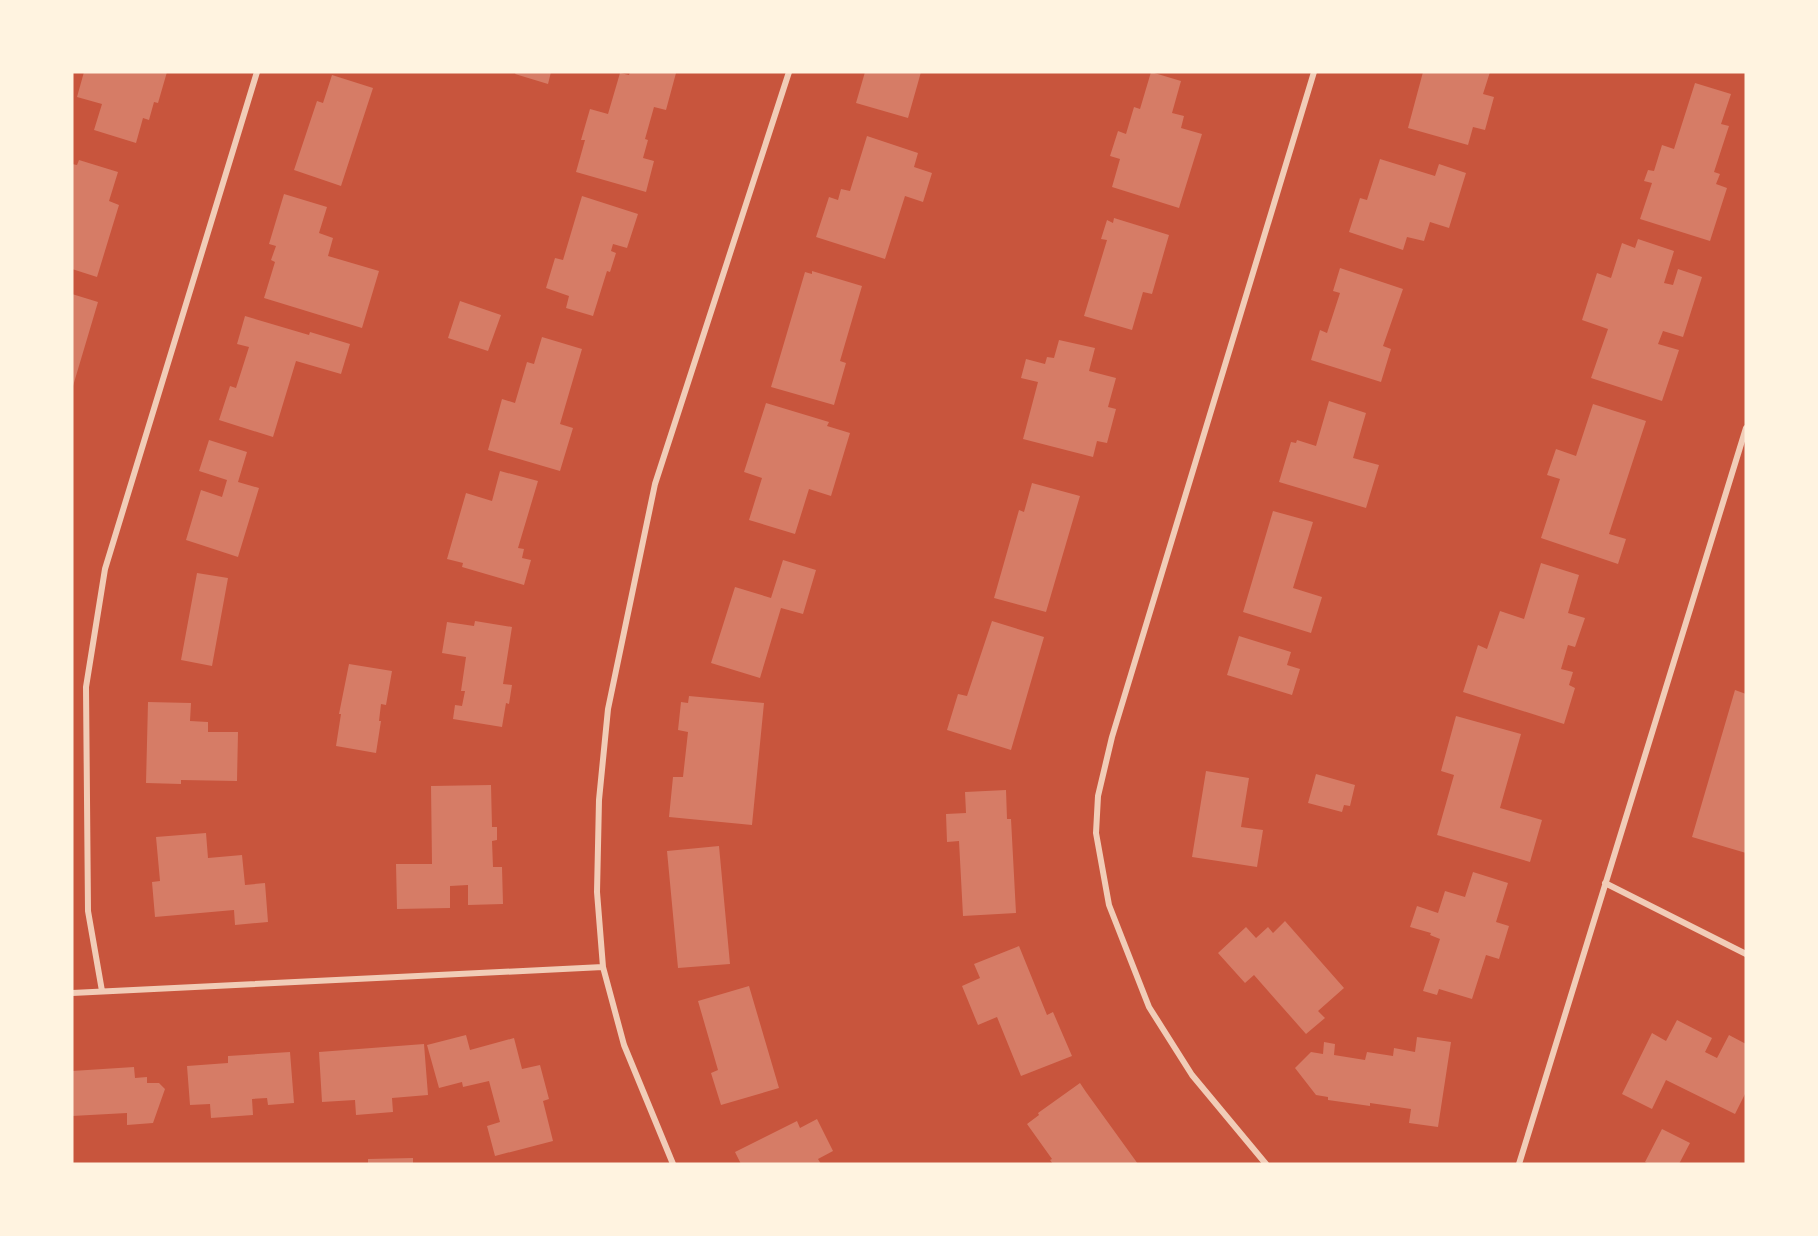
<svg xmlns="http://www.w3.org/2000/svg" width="1818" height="1236" viewBox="0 0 1818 1236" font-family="Lora,serif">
	<rect width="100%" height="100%" fill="#c8553d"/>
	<!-- building -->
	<path fill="#d67c66" d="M 84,72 L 167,72 L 158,103 L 154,102 L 149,120 L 143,118 L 136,143 L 94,130 L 102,104 L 77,97 Z
		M 516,72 L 551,72 L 548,84 L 515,74 Z
		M 630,72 L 676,73 L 666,110 L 654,107 L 645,139 L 648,140 L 643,158 L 654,161 L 646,192 L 576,172 L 585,140 L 581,140 L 590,109 L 608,114 L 620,73 L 629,75 Z
		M 865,72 L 921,72 L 908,118 L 856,103 Z
		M 1151,72 L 1181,81 L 1172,113 L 1184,116 L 1181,128 L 1202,134 L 1179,208 L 1112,187 L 1120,159 L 1110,156 L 1118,131 L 1126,134 L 1134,107 L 1140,109 Z
		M 1423,72 L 1490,72 L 1483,94 L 1494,97 L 1485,130 L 1473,127 L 1468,145 L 1408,128 Z
		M 332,75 L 373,88 L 341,186 L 294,170 L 317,101 L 323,103 Z
		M 1695,83 L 1731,94 L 1721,124 L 1729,126 L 1714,172 L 1720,174 L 1716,184 L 1727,188 L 1710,241 L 1640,219 L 1652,183 L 1644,181 L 1648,170 L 1654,171 L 1662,145 L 1674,149 Z
		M 867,136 L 918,153 L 914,167 L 932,173 L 923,202 L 905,196 L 885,259 L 816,237 L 829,197 L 838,200 L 841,189 L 850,191 Z
		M 1380,159 L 1435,176 L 1439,164 L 1466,173 L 1449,228 L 1430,222 L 1424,241 L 1407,237 L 1403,250 L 1349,232 L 1360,198 L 1367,200 Z
		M 79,160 L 118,172 L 109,201 L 119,205 L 97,277 L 72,269 L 72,164 L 77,165 Z
		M 284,194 L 327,207 L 319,233 L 333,238 L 328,256 L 379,271 L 362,328 L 264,298 L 275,262 L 271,260 L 276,246 L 269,244 Z
		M 582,196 L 638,214 L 627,248 L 613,244 L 611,251 L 616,253 L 610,272 L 607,271 L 593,316 L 566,308 L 569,296 L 546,288 L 555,258 L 563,260 Z
		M 1114,218 L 1169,235 L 1152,294 L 1143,292 L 1132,330 L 1084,316 L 1107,240 L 1101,239 L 1107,220 L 1113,223 Z
		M 1638,239 L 1674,251 L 1664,283 L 1673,285 L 1678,269 L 1702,277 L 1683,337 L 1663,331 L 1658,344 L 1679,350 L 1662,401 L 1591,378 L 1608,329 L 1582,320 L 1597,273 L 1611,278 L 1622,243 L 1635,248 Z
		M 1340,268 L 1403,289 L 1383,346 L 1391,349 L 1381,382 L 1311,360 L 1320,330 L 1327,333 L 1340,293 L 1333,291 Z
		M 812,271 L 862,286 L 840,361 L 846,363 L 834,405 L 771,387 L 805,272 L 812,274 Z
		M 72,294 L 98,302 L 73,386 L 72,386 Z
		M 460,301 L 501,315 L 488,351 L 448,338 Z
		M 245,316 L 309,335 L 310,332 L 350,344 L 341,374 L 296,361 L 273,437 L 219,420 L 230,386 L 236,388 L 249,347 L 237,344 Z
		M 542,337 L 582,349 L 560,424 L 573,428 L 560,471 L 488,450 L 502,399 L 515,403 L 527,362 L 534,364 Z
		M 1059,340 L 1095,348 L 1089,371 L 1116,378 L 1108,407 L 1116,409 L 1107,443 L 1097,441 L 1093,457 L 1023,439 L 1038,382 L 1021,378 L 1026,359 L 1045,364 L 1047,357 L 1054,358 Z
		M 1329,401 L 1366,413 L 1353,458 L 1379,465 L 1366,508 L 1279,482 L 1291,442 L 1296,443 L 1297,440 L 1316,446 Z
		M 766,403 L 829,422 L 827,426 L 850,433 L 831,496 L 809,489 L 795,534 L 749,520 L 762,478 L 744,472 Z
		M 1593,404 L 1646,421 L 1609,534 L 1626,539 L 1618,564 L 1541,538 L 1560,479 L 1547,475 L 1556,449 L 1576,456 Z
		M 209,440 L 247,452 L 238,482 L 259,488 L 238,557 L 186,540 L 201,490 L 222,497 L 227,480 L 199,471 Z
		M 500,471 L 538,481 L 518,548 L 524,549 L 522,558 L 531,560 L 524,585 L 462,567 L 463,563 L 447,559 L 466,493 L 492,501 Z
		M 1032,483 L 1080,496 L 1046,612 L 994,598 L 1019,510 L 1024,512 Z
		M 1273,511 L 1313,522 L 1293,588 L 1322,597 L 1311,633 L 1243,612 Z
		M 783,560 L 816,570 L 803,614 L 781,608 L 760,678 L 711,663 L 735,587 L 771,598 Z
		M 1541,563 L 1579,575 L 1568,613 L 1585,618 L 1575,647 L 1568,645 L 1561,669 L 1573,672 L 1569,685 L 1575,688 L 1564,724 L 1463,692 L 1478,645 L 1487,649 L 1500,611 L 1524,619 Z
		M 197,573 L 228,578 L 212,666 L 181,660 Z
		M 475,621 L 512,627 L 503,684 L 512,685 L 509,704 L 506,703 L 502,727 L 453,719 L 455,705 L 462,706 L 465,691 L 461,691 L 466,657 L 442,653 L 447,622 L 474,626 Z
		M 992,621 L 1044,637 L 1011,750 L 947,730 L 958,694 L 967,696 Z
		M 1239,636 L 1291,652 L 1287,665 L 1300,669 L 1292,695 L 1227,675 Z
		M 349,664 L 392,671 L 386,705 L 381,704 L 379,721 L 381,721 L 376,753 L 336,746 L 341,714 L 339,714 Z
		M 1735,690 L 1746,694 L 1746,853 L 1692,837 Z
		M 689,696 L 764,703 L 752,825 L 669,817 L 673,777 L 683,777 L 688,732 L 678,730 L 681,702 L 688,703 Z
		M 148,702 L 191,703 L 190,721 L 208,722 L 208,732 L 238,732 L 237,781 L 181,780 L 181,784 L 146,783 Z
		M 1456,716 L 1521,734 L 1500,808 L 1542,820 L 1530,862 L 1437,835 L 1454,775 L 1441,771 Z
		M 1206,771 L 1249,778 L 1241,827 L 1263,830 L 1257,867 L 1192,857 Z
		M 1316,774 L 1355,785 L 1350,806 L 1344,805 L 1342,812 L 1308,803 Z
		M 491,785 L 492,827 L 497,827 L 497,840 L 492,841 L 493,867 L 502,867 L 503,904 L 468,905 L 468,885 L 450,886 L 450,908 L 397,909 L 396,864 L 432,864 L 431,786 Z
		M 1006,790 L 1007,819 L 1011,819 L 1016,913 L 963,916 L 959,841 L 947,842 L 946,814 L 966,813 L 965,792 Z
		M 206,833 L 208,858 L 242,855 L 245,885 L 265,883 L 268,922 L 235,925 L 234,910 L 155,917 L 152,882 L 160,881 L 156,837 Z
		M 719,846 L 730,964 L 678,968 L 667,851 Z
		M 1473,872 L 1508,883 L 1496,922 L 1509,926 L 1499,959 L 1486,955 L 1472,999 L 1439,989 L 1437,995 L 1423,991 L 1440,939 L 1430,935 L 1431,933 L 1410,927 L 1417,906 L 1438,913 L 1445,891 L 1465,897 Z
		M 1285,921 L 1344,988 L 1318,1011 L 1325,1018 L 1306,1034 L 1254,975 L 1245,983 L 1218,953 L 1246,927 L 1256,938 L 1268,927 L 1273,933 Z
		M 1019,946 L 1047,1015 L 1053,1012 L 1072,1056 L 1021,1076 L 997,1017 L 978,1025 L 962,986 L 980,978 L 974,964 Z
		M 749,986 L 779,1088 L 721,1105 L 711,1073 L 718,1070 L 698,1001 Z
		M 1677,1020 L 1712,1038 L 1705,1052 L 1717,1058 L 1729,1035 L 1746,1044 L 1746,1092 L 1735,1114 L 1666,1080 L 1652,1109 L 1622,1094 L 1652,1033 L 1666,1041 Z
		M 466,1035 L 470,1050 L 514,1038 L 522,1069 L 540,1065 L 549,1099 L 543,1101 L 553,1141 L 495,1156 L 487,1126 L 500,1122 L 489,1081 L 463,1087 L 462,1082 L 439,1088 L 427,1045 Z
		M 1417,1037 L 1451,1042 L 1438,1127 L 1409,1123 L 1411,1109 L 1370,1103 L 1370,1106 L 1328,1100 L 1328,1097 L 1316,1095 L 1295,1068 L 1311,1052 L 1323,1054 L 1324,1042 L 1335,1044 L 1334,1055 L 1365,1060 L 1367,1052 L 1393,1056 L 1394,1048 L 1415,1052 Z
		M 424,1044 L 428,1095 L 392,1098 L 393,1112 L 356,1115 L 355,1100 L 322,1102 L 319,1052 Z
		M 290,1052 L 294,1103 L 268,1105 L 267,1098 L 252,1099 L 253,1115 L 211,1118 L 210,1104 L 190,1105 L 187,1066 L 228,1063 L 228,1056 Z
		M 134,1067 L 135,1078 L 147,1077 L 147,1083 L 159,1083 L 165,1089 L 153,1123 L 127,1125 L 127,1113 L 72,1116 L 72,1071 Z
		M 1080,1083 L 1086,1092 L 1138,1164 L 1053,1164 L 1050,1160 L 1052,1159 L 1027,1124 L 1039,1115 L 1038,1113 Z
		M 817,1119 L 833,1151 L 818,1159 L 821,1164 L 741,1164 L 735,1152 L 797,1121 L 800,1128 Z
		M 1662,1129 L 1690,1143 L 1679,1164 L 1649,1164 L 1645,1162 Z
		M 413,1158 L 413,1164 L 368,1164 L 368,1159 Z"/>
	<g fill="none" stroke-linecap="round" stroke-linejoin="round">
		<!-- minor -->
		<path stroke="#f1ccb7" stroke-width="6" d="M 1605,883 L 1746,954
			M 102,991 L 88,911 L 86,687 L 105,569 L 257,72
			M 72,993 L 603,967
			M 673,1164 L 624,1045 L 603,967 L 597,892 L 599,800 L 608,709 L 655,484 L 789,72
			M 1266,1164 L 1192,1075 L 1149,1007 L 1109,905 L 1096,833 L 1098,796 L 1112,737 L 1314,72
			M 1519,1164 L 1746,428"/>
	</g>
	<!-- border -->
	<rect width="1818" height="1236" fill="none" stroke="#fff3e0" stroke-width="147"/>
</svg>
